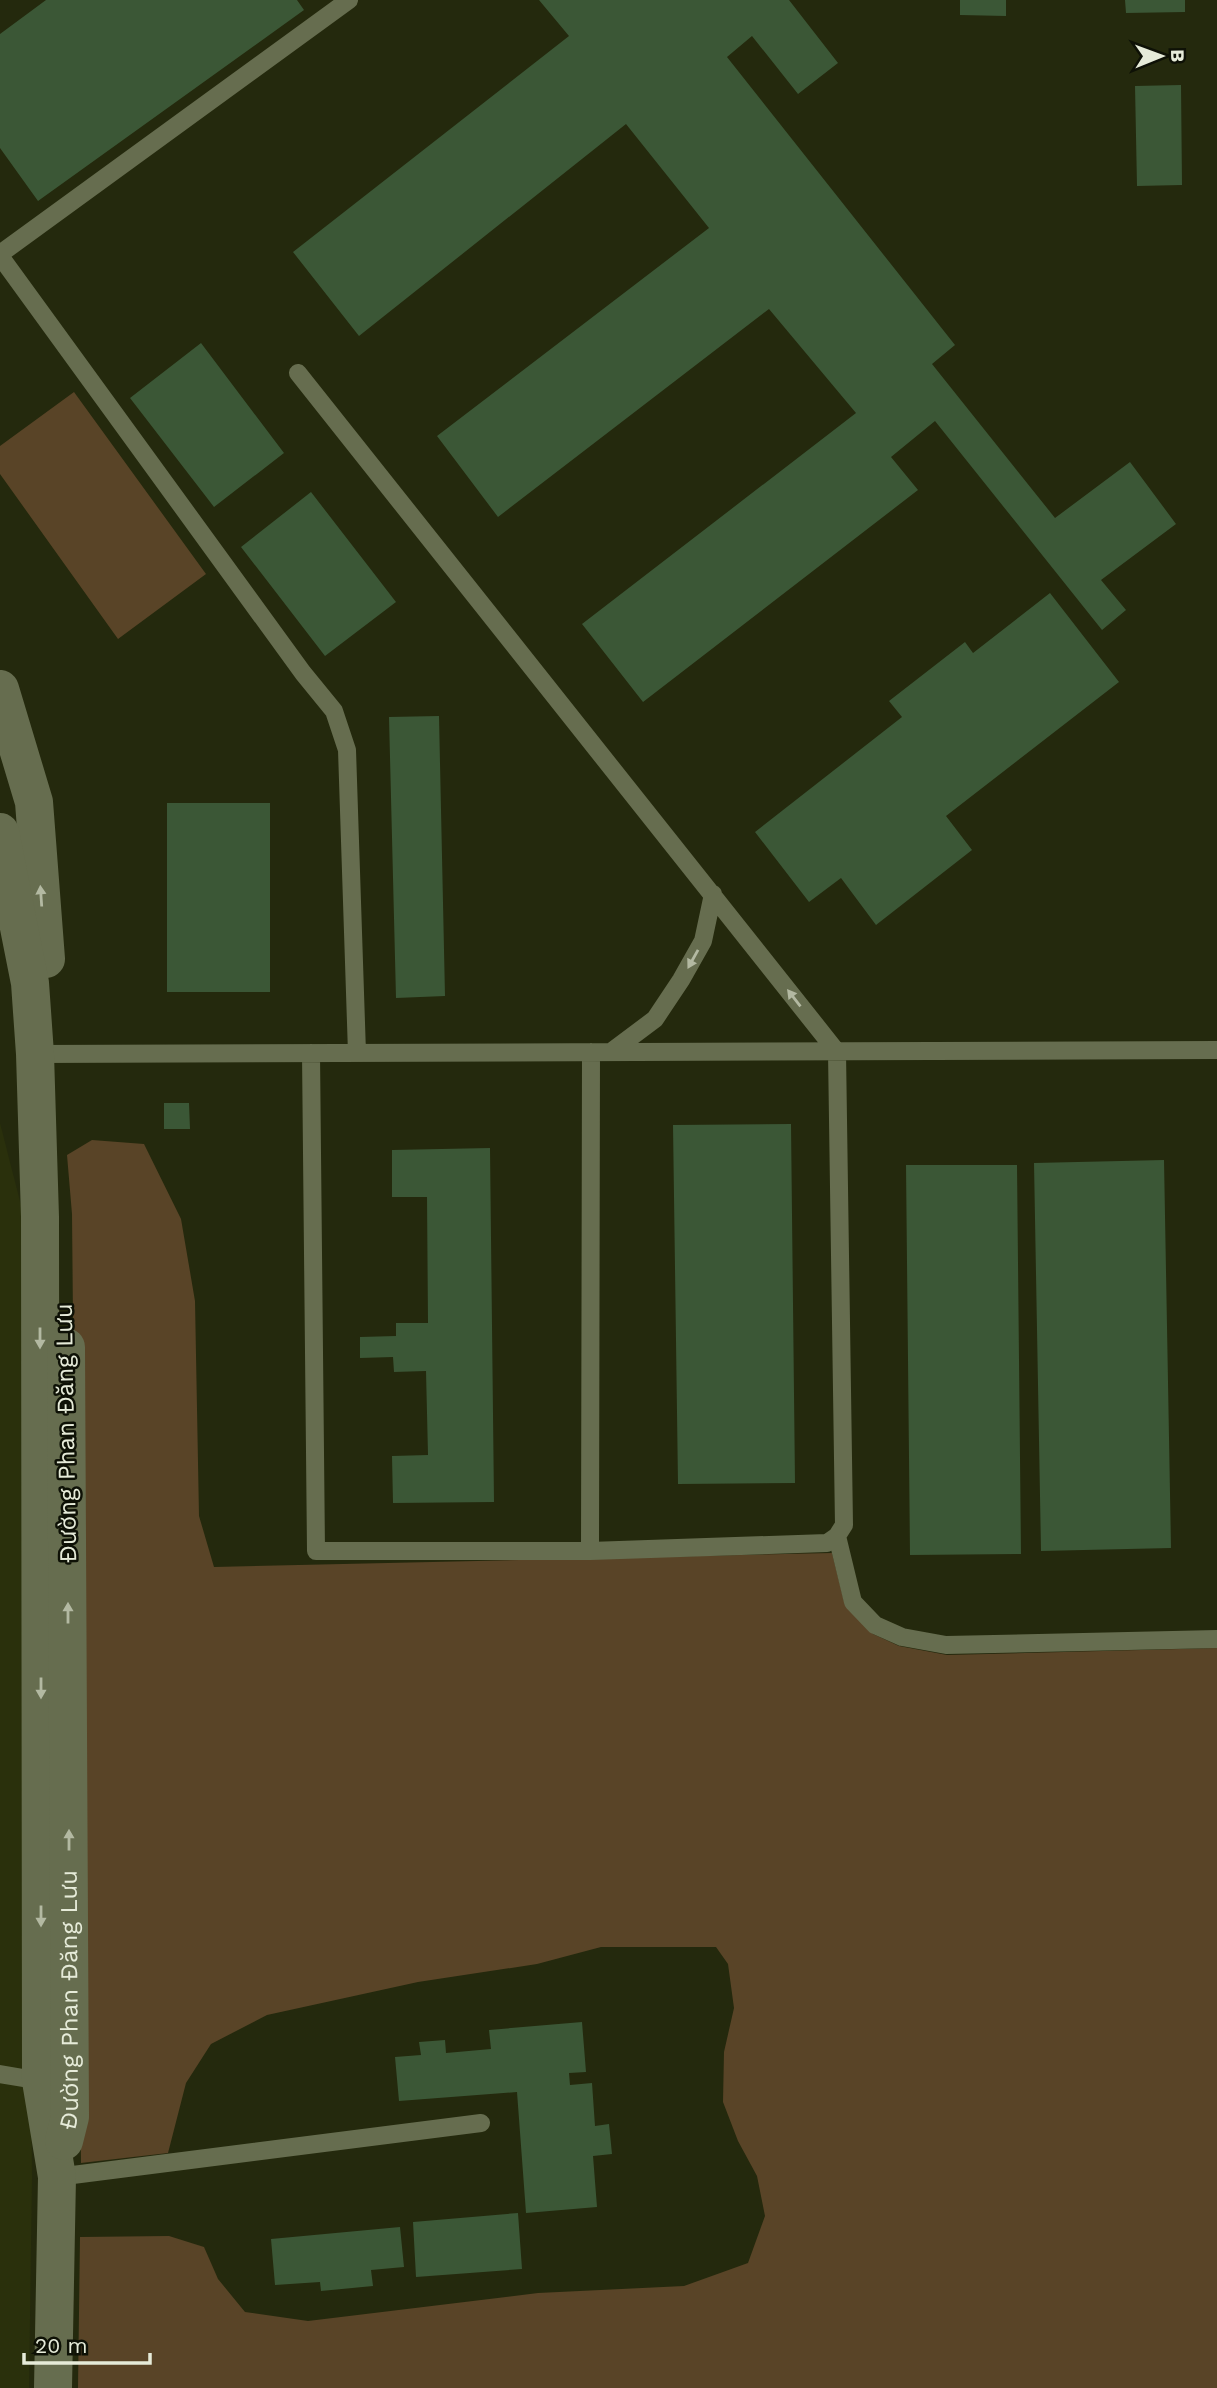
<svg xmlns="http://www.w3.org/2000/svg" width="1217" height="2388" viewBox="0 0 1217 2388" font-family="'Work Sans',sans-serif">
	<rect width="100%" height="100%" fill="#24290d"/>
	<!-- built -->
	<path fill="#2a300c" d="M 0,1123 L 24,1217 L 32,2177 L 29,2388 L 0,2388 Z"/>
	<!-- green -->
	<path fill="#594427" d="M 74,392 L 206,574 L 118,639 L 0,474 L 0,446 Z
		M 92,1140 L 144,1144 L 181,1219 L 195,1301 L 199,1516 L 214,1567 L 832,1553 L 845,1605 L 873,1634 L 899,1646 L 947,1655 L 1217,1648 L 1217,2388 L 78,2388 L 80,2237 L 169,2236 L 204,2247 L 218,2279 L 245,2312 L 308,2321 L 538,2293 L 684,2286 L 748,2263 L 765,2216 L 757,2176 L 738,2141 L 723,2102 L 724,2052 L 734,2008 L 728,1964 L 716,1947 L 601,1947 L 537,1964 L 418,1982 L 267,2015 L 211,2044 L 186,2083 L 168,2153 L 81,2163 L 72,1214 L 67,1155 Z"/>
	<!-- building -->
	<path fill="#3b5736" d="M 46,0 L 297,0 L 304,10 L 38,201 L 0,148 L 0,34 Z
		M 539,0 L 789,0 L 838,63 L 798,94 L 752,36 L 727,57 L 955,345 L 932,364 L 1055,518 L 1130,462 L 1176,524 L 1101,580 L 1126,610 L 1102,630 L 935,421 L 891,457 L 918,490 L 643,702 L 582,624 L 856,413 L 769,309 L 498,517 L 437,436 L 709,228 L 626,124 L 359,336 L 293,252 L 569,36 Z
		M 960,0 L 1006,0 L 1006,16 L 960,15 Z
		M 1125,0 L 1185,0 L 1185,12 L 1126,13 Z
		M 1181,85 L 1182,185 L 1137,186 L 1135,86 Z
		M 201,343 L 284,453 L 214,507 L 130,398 Z
		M 311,492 L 396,602 L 325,656 L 241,547 Z
		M 1050,593 L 1119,682 L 946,816 L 972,850 L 876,925 L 841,878 L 809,902 L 755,832 L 902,717 L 889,701 L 965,642 L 973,653 Z
		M 439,716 L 445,996 L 396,998 L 389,717 Z
		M 167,803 L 270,803 L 270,992 L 167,992 Z
		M 164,1103 L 189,1103 L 190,1129 L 164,1129 Z
		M 791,1124 L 795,1483 L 678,1484 L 673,1125 Z
		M 490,1148 L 494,1502 L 393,1503 L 392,1456 L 428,1455 L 426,1371 L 394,1372 L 393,1357 L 360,1358 L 360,1337 L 396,1336 L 396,1323 L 428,1323 L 427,1197 L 392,1197 L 392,1150 Z
		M 1164,1160 L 1171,1548 L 1041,1551 L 1034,1163 Z
		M 906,1165 L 1017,1165 L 1021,1554 L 910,1555 Z
		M 582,2022 L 586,2072 L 569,2073 L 570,2085 L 592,2083 L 595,2126 L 609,2124 L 612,2154 L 593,2156 L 597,2207 L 526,2213 L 517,2092 L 399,2101 L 395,2057 L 421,2055 L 419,2042 L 445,2040 L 446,2053 L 491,2049 L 489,2030 Z
		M 518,2213 L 522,2269 L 416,2277 L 413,2222 Z
		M 400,2227 L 404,2267 L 371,2270 L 373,2286 L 321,2291 L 320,2282 L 275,2285 L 271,2239 Z"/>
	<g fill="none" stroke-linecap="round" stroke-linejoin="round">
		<!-- service -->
		<path stroke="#666d4f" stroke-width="18" d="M 0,254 L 349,0
			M 0,256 L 303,673 L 334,711 L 347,750 L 357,1053
			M 298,373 L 837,1052 L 844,1525 L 837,1536 L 827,1543 L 590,1551 L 316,1551 L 311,1053
			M 611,1052 L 655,1019 L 681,980 L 703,941 L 713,894
			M 35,1054 L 1217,1050
			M 837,1536 L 853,1602 L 875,1625 L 902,1637 L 946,1645 L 1217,1639
			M 590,1551 L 591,1052
			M 0,2074 L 41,2081
			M 57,2177 L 481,2123"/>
		<!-- tertiary -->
		<g stroke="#666d4f" stroke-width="38">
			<path d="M 0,689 L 34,802 L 46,959"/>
			<path d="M 0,832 L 30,983 L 35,1054 L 40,1217 L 41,2081 L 57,2177 L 53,2388"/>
			<path id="s1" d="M 64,2141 L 70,2117 L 66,1347"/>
		</g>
	</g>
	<!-- one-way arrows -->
	<defs><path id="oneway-solid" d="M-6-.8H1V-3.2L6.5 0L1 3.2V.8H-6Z" transform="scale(1.75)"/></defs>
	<g fill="#b3b9a2">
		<use href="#oneway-solid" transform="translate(41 896) rotate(-94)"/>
		<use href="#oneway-solid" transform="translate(693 959) rotate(119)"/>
		<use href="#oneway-solid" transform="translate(794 998) rotate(-128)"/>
		<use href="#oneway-solid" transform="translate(40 1338) rotate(90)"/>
		<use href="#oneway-solid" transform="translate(68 1613) rotate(-90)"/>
		<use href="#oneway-solid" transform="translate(41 1688) rotate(90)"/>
		<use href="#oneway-solid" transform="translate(69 1840) rotate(-90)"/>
		<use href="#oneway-solid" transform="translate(41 1916) rotate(90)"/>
	</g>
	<g text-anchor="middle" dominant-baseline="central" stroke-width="5" stroke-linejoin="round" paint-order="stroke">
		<!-- street labels -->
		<g font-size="24" fill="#e6ebd9" stroke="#0e1106">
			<text transform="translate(66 1433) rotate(-91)">Đường Phan Đăng Lưu</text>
			<text stroke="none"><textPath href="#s1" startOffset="142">Đường Phan Đăng Lưu</textPath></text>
		</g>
	</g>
	<!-- north arrow -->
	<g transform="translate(1161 56) rotate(89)" stroke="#0e1106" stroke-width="5" paint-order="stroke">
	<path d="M0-5L12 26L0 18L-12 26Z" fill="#e6ebd9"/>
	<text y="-10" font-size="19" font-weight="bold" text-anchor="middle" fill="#e6ebd9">B</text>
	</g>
	<!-- scale -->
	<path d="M24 2353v10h126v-10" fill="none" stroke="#e6ebd9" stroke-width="3.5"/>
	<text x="35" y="2353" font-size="21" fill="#e6ebd9" stroke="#0e1106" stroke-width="5" paint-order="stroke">20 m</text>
</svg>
